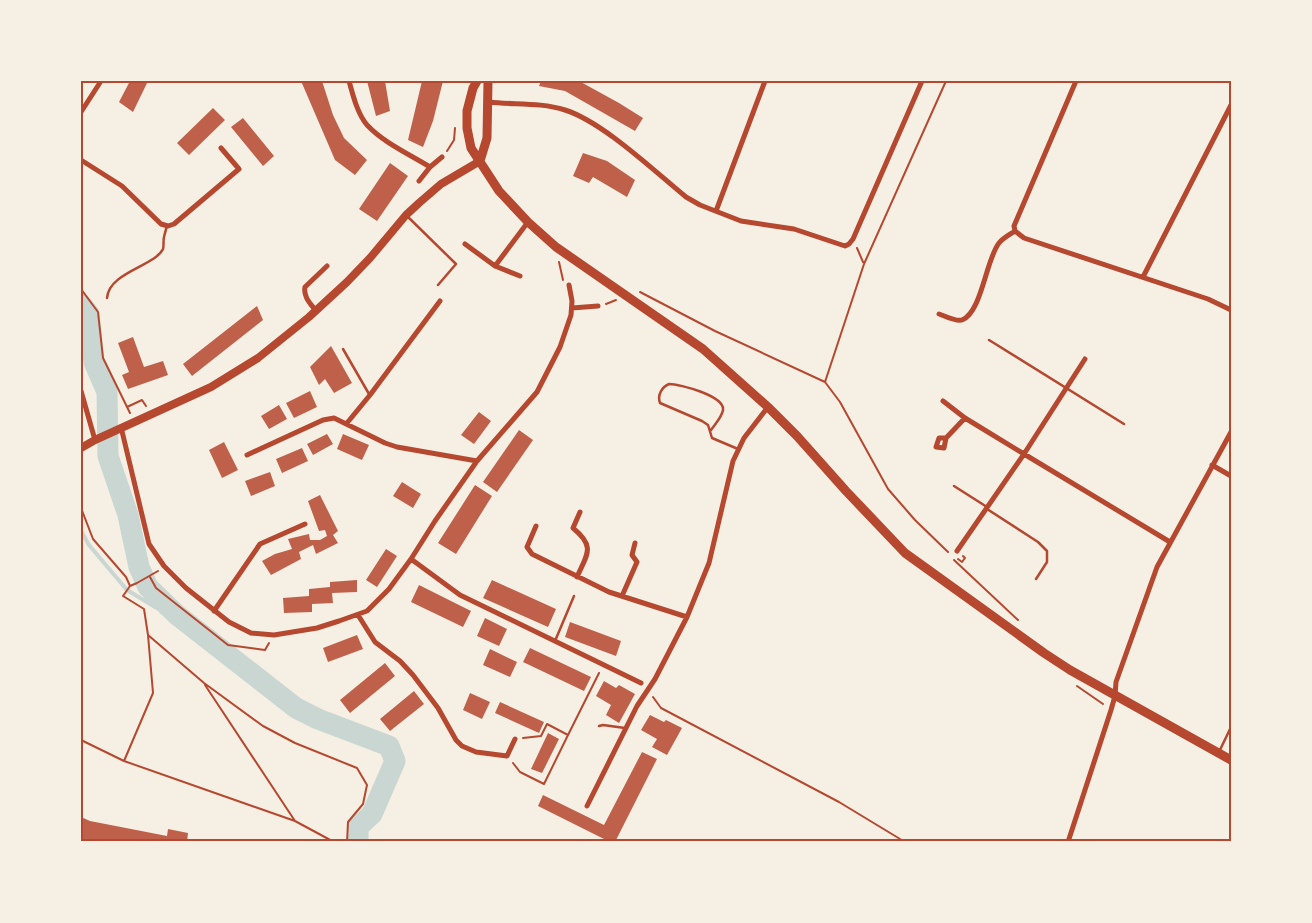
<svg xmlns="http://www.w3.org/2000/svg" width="1312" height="923" viewBox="0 0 1312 923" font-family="Poppins,sans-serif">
	<rect width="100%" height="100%" fill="#f6efe4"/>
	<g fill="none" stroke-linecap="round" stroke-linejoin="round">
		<!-- stream -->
		<path stroke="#c9d6d2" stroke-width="4" d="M 81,531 L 89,545 L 127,590 L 155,607 L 177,615"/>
		<!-- river -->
		<path stroke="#c9d6d2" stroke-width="21" d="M 81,304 L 89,314 L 94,362 L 107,392 L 108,456 L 128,515 L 139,567 L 148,587 L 177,615 L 296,708 L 318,719 L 389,746 L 395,761 L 372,814 L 358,827 L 358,842"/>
	</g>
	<!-- building -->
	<path fill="#bf614a" d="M 130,81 L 148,81 L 133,112 L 119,102 Z
		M 301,81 L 322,81 L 333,115 L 344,138 L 367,160 L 355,175 L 335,160 Z
		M 367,81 L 385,81 L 390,111 L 376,116 Z
		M 422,81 L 443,81 L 433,121 L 423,147 L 408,140 Z
		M 541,81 L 579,81 L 619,103 L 643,118 L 635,131 L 565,91 L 539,86 Z
		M 213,108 L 225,120 L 189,155 L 177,143 Z
		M 243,118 L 274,156 L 263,166 L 231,127 Z
		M 583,153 L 607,161 L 635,180 L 627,197 L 593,177 L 589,183 L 573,176 Z
		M 390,163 L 408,176 L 377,221 L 359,209 Z
		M 257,306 L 263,320 L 192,376 L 183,364 Z
		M 133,337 L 144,367 L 163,361 L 168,375 L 128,389 L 122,375 L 129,372 L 118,343 Z
		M 331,346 L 352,383 L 334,393 L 325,379 L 319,385 L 310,367 Z
		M 310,391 L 317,407 L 294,418 L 286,403 Z
		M 279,405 L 287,419 L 269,429 L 261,416 Z
		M 479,412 L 491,421 L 474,444 L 461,435 Z
		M 519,430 L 533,440 L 497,492 L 483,482 Z
		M 327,434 L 333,444 L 313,455 L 307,444 Z
		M 343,434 L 369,445 L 362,460 L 337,449 Z
		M 224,442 L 238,470 L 222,478 L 209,450 Z
		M 302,448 L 308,461 L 282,473 L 276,459 Z
		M 270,472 L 275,486 L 251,496 L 245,481 Z
		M 402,482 L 421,494 L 413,508 L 393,496 Z
		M 475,485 L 492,496 L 456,554 L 438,543 Z
		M 320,495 L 338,531 L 333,535 L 338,543 L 316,554 L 313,545 L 299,552 L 301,559 L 271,575 L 262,561 L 275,554 L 292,549 L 288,539 L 309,534 L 310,540 L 320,540 L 327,536 L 325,530 L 319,531 L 308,501 Z
		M 386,549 L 397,556 L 377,587 L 366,580 Z
		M 357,580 L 357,592 L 332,593 L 333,603 L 312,604 L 312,612 L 284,613 L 283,598 L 309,596 L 309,589 L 330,587 L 330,582 Z
		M 492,580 L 556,609 L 548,627 L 483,598 Z
		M 419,585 L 471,611 L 463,627 L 411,602 Z
		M 485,618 L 507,629 L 499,646 L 477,636 Z
		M 570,622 L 621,641 L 616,656 L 565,637 Z
		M 357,635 L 363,649 L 328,662 L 323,648 Z
		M 530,648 L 591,677 L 584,691 L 523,662 Z
		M 490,649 L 517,662 L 510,677 L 483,665 Z
		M 385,663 L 395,676 L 350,713 L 340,700 Z
		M 604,681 L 616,688 L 619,685 L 635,694 L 619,723 L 606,715 L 611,705 L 596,696 Z
		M 414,691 L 424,704 L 390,731 L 380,719 Z
		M 470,693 L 490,702 L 482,719 L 463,710 Z
		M 500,702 L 544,722 L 539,733 L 495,713 Z
		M 650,715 L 664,722 L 666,720 L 682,728 L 667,755 L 652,747 L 657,739 L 641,730 Z
		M 548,733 L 559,739 L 542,773 L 531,769 Z
		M 642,752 L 657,759 L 615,842 L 610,842 L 538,806 L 543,795 L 604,825 Z
		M 81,817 L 90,821 L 167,836 L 168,829 L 188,833 L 187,842 L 81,842 Z"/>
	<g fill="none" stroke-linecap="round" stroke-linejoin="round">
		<!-- path -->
		<path stroke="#b5482f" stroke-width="2" d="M 447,151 L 454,140 L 455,128
			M 857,248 L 863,262
			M 559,262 L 563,280
			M 81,289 L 98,312 L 103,358 L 130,413
			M 640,292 L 715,331 L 825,382 L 840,402 L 888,489 L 915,520 L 948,552
			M 606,304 L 616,300
			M 825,382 L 864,264 L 946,81
			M 127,407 L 142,400 L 146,406
			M 81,508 L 93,539 L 126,577 L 130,586
			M 958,559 L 962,562 L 965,558 L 963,556
			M 954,560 L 1018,620
			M 150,577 L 156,588 L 228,645 L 265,650 L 269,643
			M 148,635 L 204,683 L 263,726 L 295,743 L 357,768 L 367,785 L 363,804 L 348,822 L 347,842
			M 205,685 L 295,821 L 334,842
			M 1077,686 L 1103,704
			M 653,697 L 661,708 L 839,802 L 905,842
			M 523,738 L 541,736 L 547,724 L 568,735 L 599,673
			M 81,740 L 124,761 L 295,821
			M 124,761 L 153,693 L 148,635 L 144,609 L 123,596 L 130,586 L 137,583 L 158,571
			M 513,763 L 520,772 L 544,784 L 568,735"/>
		<!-- service -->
		<path stroke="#b5482f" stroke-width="2.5" d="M 407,216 L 456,264 L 438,285
			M 107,298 C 109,272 155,266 163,249 C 164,246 163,241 164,237 C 165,233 166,229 167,226
			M 989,340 L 1124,424
			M 343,349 L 369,394
			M 711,430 C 715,424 722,417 723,410 C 725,396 680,384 669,384 C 662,387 657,395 660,403 L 702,421 L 708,425 L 712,438 L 738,449
			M 954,486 L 987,507
			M 987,509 L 1038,542 L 1047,551 L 1047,562 L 1036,579
			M 555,641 L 574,596
			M 599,726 L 603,725 L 625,728
			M 1219,752 L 1231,727"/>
		<!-- minor -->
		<path stroke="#b5482f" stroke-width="5" d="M 349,81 C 353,95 357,113 367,125 C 384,143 409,154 430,167
			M 489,102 C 514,105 540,102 565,110 C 603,122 654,171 686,197 L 700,205 L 741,221 L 794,229 L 845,246 L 849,244 L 853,239 L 922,81
			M 81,112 L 101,81
			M 81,160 L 122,186 L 161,224 L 168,226 L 174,224 L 239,169 L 221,148
			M 419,181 L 430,167 L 442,157
			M 716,211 L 765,81
			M 1015,231 L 1024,238 L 1208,299 L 1231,310
			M 1015,231 L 1014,226 L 1076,81
			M 465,244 L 495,266 L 520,276
			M 495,266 L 528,222
			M 1143,277 L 1231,105
			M 572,308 L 598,306
			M 316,311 C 311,304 303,297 305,287 L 327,266
			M 939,314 C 945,316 956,322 962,320 C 982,312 986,259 999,243 C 1003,238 1009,235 1015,231
			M 81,391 L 95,440
			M 943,401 L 965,418 L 1024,454 L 1170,542
			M 347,423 L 370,395 L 440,301
			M 121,427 L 149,544 L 164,566 L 186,588 L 229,622 L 251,633 L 274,635 L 317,628 L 339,621 L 367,611 L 389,589 L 411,559 L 435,521 L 477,461 L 537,392 L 560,347 L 571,315 L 572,301 L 569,285
			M 946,438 L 939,438 L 936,447 L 944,448 L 946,438 L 965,418
			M 247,455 L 323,420 L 334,418 L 385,443 L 397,447 L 477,461
			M 1212,465 L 1231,476
			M 536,526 L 527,547 L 532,554 L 609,592 L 687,617
			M 957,551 L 1024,454 L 1085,359
			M 411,559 L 460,595 L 641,683
			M 577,577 C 587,554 596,547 573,528 L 580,512
			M 622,596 L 637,562 L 632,555 L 635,543
			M 214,611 L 260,544 L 305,524
			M 358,615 L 375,642 L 400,661 L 413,675 L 438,708 L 456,740 L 462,746 L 476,752 L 507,756 L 515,739
			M 587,806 L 637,706 L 655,679 L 687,617 L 709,563 L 733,461 L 744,438 L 768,407
			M 1068,842 L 1111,710 L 1115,696 L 1116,682 L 1157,567 L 1231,432"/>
		<!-- secondary -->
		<path stroke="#b5482f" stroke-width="8" d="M 81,448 L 95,440 L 211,387 L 258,358 L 309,317 L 347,282 L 370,258 L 406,215 L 419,203 L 441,184 L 480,161"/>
		<!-- trunk -->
		<path stroke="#b5482f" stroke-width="9" d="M 477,81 L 473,88 L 467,111 L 467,128 L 471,148 L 499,191 L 528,222 L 556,247 L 703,349 L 768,407 L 797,436 L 846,491 L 905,553 L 1044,653 L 1070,670 L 1231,760
			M 480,161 L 487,138 L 488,81"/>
	</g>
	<!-- border -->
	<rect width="1312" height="923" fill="none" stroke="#f6efe4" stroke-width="165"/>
	<rect x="82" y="82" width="1148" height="758" fill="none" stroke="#b5482f" stroke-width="2"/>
</svg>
